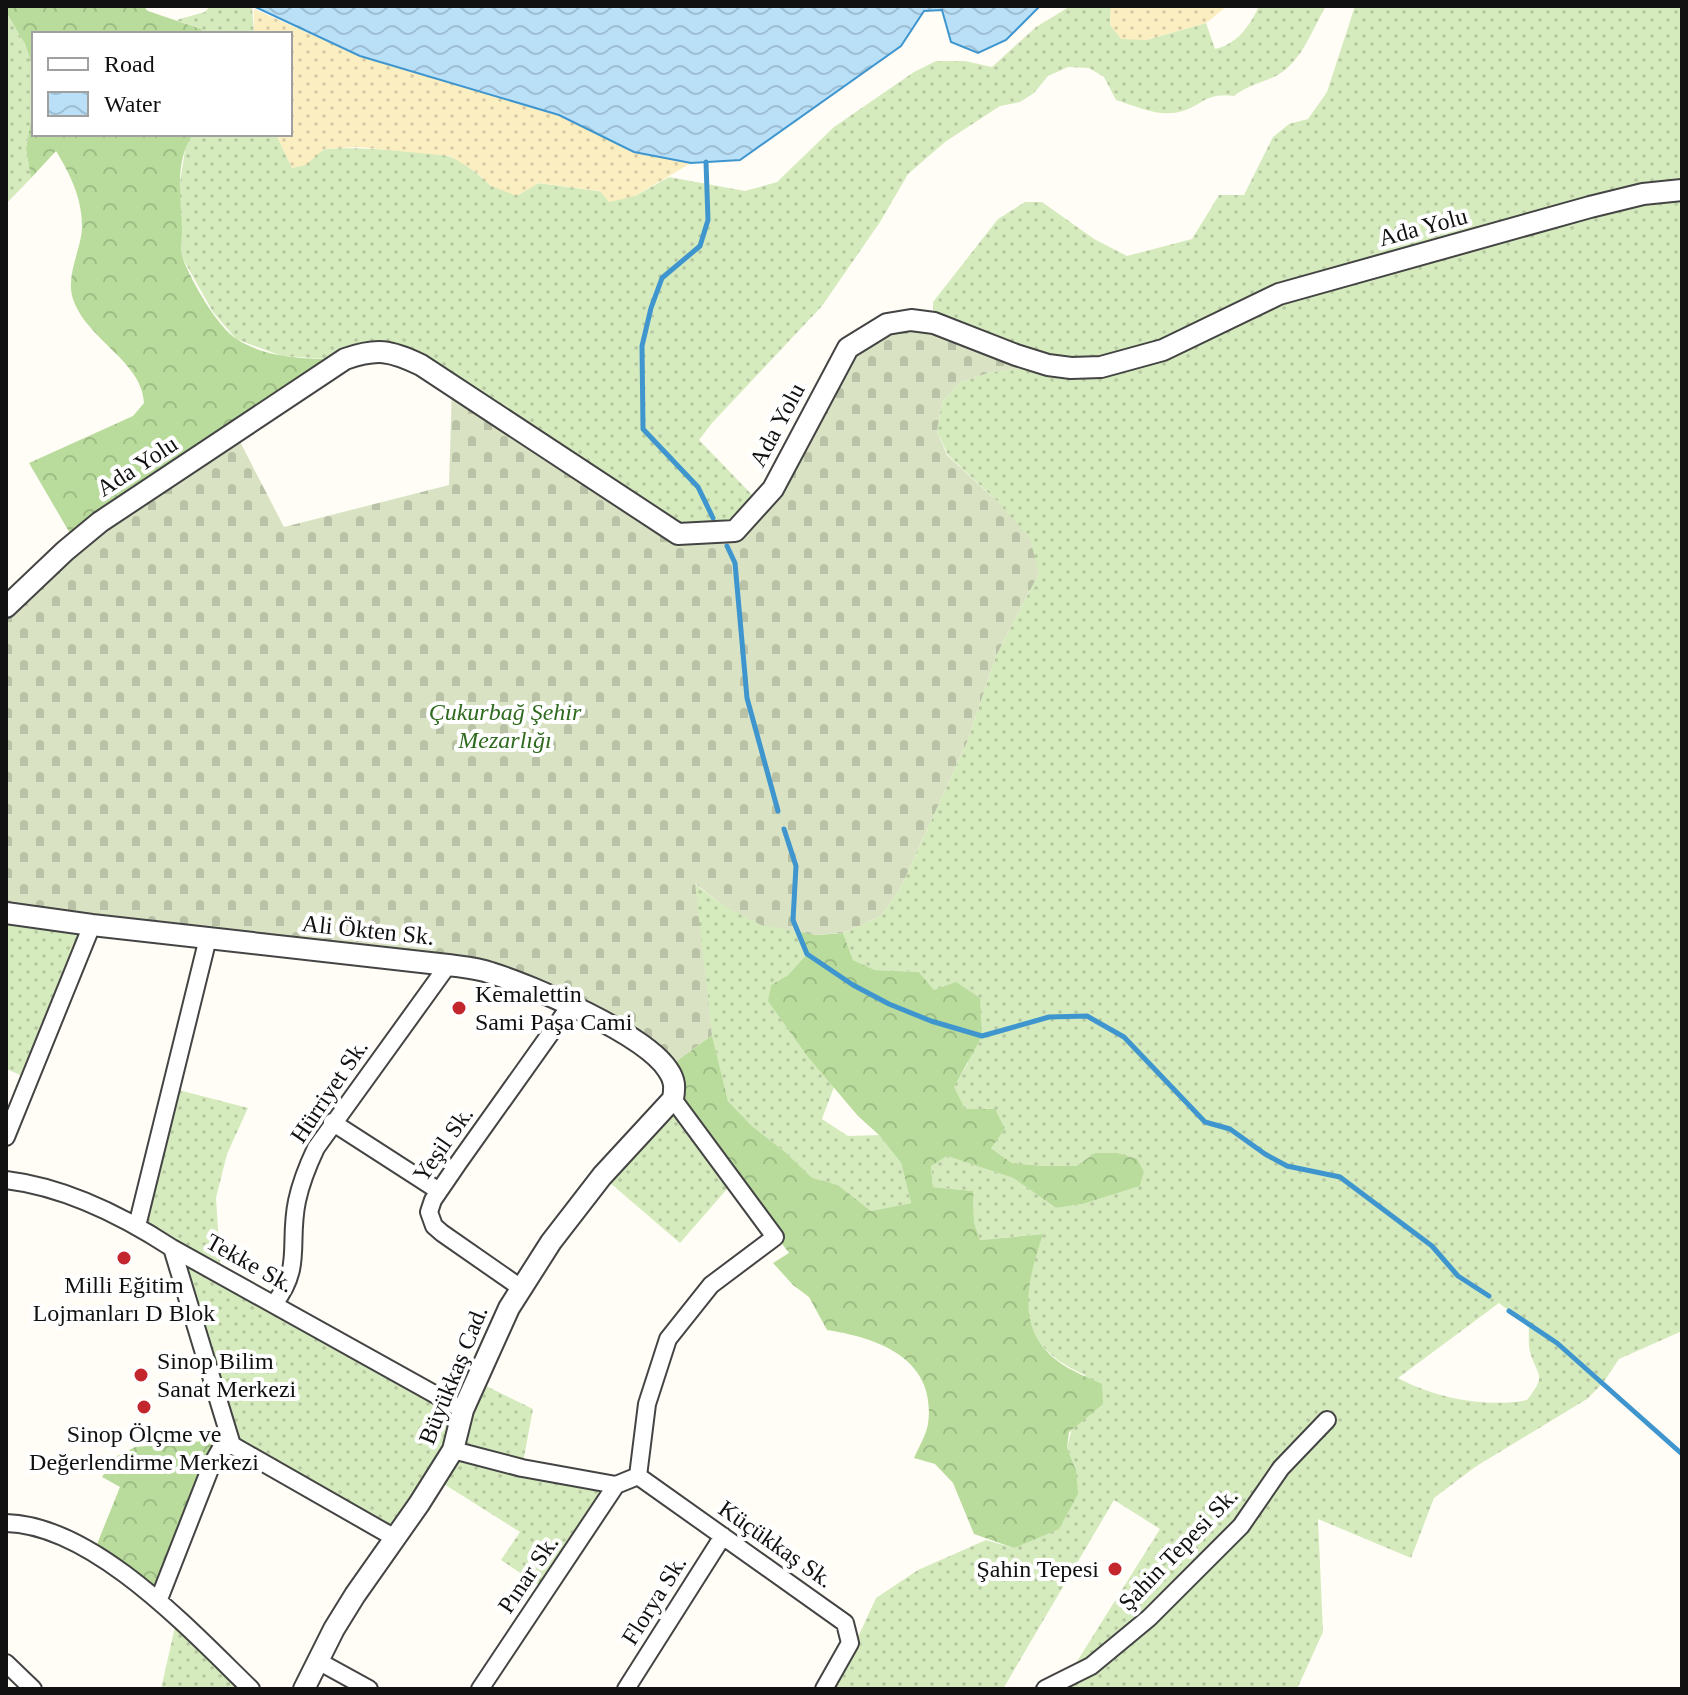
<svg xmlns="http://www.w3.org/2000/svg" width="1688" height="1695" viewBox="0 0 1688 1695" font-family="'Times New Roman',serif">
	<defs>
		<pattern id="grass-dots" width="8" height="8" patternUnits="userSpaceOnUse" patternTransform="scale(2)"><rect width="8" height="8" fill="#d5ebbd"/><path d="M2 2h.1M6 6h.1" fill="none" stroke="#b6c8a1" stroke-width="1.8" stroke-linecap="round"/></pattern>
		<pattern id="forest-crowns" width="20" height="18" patternUnits="userSpaceOnUse" patternTransform="scale(2)"><rect width="20" height="18" fill="#b9dc9c"/><path d="M2 6a3 3 0 1 1 6 0M12 15a3 3 0 1 1 6 0" fill="none" stroke="#9ebc85"/></pattern>
		<pattern id="sand-dots" width="8" height="8" patternUnits="userSpaceOnUse" patternTransform="scale(2)"><rect width="8" height="8" fill="#fbeec1"/><path d="M2 2h.1M6 6h.1" fill="none" stroke="#d6cba5" stroke-width="1.8" stroke-linecap="round"/></pattern>
		<pattern id="cemetery-stones" width="16" height="16" patternUnits="userSpaceOnUse" patternTransform="scale(2)"><rect width="16" height="16" fill="#d9e3c4"/><path d="M2 7V4a2 2 0 0 1 4 0v3zM10 15v-3a2 2 0 0 1 4 0v3z" fill="#b9c2a7"/></pattern>
		<pattern id="water-waves" width="16" height="10" patternUnits="userSpaceOnUse" patternTransform="scale(2)"><rect width="16" height="10" fill="#b9e0f7"/><path d="M0 5q4-4 8 0t8 0" fill="none" stroke="#9ebfd3"/></pattern>
	</defs>
	<rect width="100%" height="100%" fill="#fffdf5"/>
	<!-- grass -->
	<path fill="url(#grass-dots)" fill-rule="evenodd" d="M 210,6 L 252,6 L 254,34 L 204,34 L 200,29 L 176,20 L 205,12 Z
		M 1111,6 L 1110,25 L 1146,40 L 1206,23 L 1215,49 C 1237,44 1250,26 1259,6 L 1326,6 C 1311,31 1302,63 1274,77 C 1258,84 1249,85 1234,96 C 1204,92 1202,107 1179,112 C 1158,117 1135,106 1116,100 L 1104,77 L 1089,68 L 1068,67 L 1048,76 L 1034,93 L 1020,102 L 1000,106 L 945,142 L 908,174 L 880,222 L 822,306 L 712,423 L 699,440 L 760,503 L 735,531 L 678,534 L 421,365 L 282,356 L 236,339 L 213,312 L 182,257 L 179,190 L 186,143 L 193,134 L 276,134 L 292,168 C 309,164 310,156 323,150 C 333,145 439,152 451,157 C 466,163 479,175 491,186 L 538,183 L 635,196 L 669,177 L 745,191 L 777,182 L 834,127 L 914,72 L 936,61 L 965,61 L 992,67 L 1036,27 L 1069,7 Z
		M 1355,6 L 1682,6 L 1682,1331 L 1619,1359 L 1603,1383 L 1587,1399 L 1475,1467 L 1434,1498 L 1411,1558 L 1318,1519 L 1323,1632 L 1297,1689 L 1045,1689 L 1066,1679 L 1160,1529 L 1114,1500 L 1003,1689 L 824,1689 L 849,1638 L 859,1635 L 876,1598 L 918,1570 L 986,1540 L 1014,1548 L 1076,1470 L 1067,1448 L 1085,1375 C 1013,1344 1022,1298 1042,1234 L 980,1240 L 974,1222 L 973,1191 L 933,1187 L 931,1165 L 947,1156 L 1013,1178 L 1056,1208 L 1083,1204 L 1140,1186 L 1144,1172 L 1095,1153 L 1076,1166 L 1043,1166 L 1012,1163 L 990,1147 L 1005,1129 L 965,1109 L 953,1087 L 968,1063 L 934,990 L 919,972 L 875,970 L 853,960 L 843,933 L 881,916 L 900,889 L 967,742 L 996,656 L 1039,573 L 998,502 L 948,455 L 937,431 L 942,402 L 961,382 L 991,372 L 1045,365 L 934,323 L 933,302 L 998,219 L 1025,202 L 1042,202 L 1094,239 L 1127,256 L 1192,239 L 1219,195 L 1244,195 L 1273,137 L 1289,124 L 1308,119 L 1327,92 ZM 1499,1303 L 1529,1326 C 1529,1334 1528,1344 1530,1352 C 1538,1378 1547,1374 1527,1400 C 1485,1408 1435,1398 1398,1378 Z
		M 6,12 L 25,44 L 34,71 L 34,102 L 26,149 L 31,178 L 6,204 Z
		M 694,883 L 722,905 L 797,930 L 807,954 L 788,975 L 771,985 L 769,1001 L 807,1056 L 834,1087 L 822,1119 L 848,1136 L 879,1135 L 901,1163 L 911,1203 L 871,1211 L 838,1185 L 812,1179 L 784,1151 L 752,1126 L 728,1101 L 712,1035 Z
		M 6,913 L 92,925 L 28,1078 L 6,1069 Z
		M 171,1088 L 248,1108 L 227,1154 L 216,1198 L 221,1275 L 462,1409 L 476,1381 L 533,1409 L 522,1468 L 616,1485 L 546,1590 L 501,1560 L 520,1532 L 436,1479 L 395,1538 L 232,1445 L 172,1248 L 137,1226 Z
		M 673,1099 L 734,1181 L 680,1243 L 602,1176 Z
		M 177,1618 L 251,1689 L 161,1689 Z"/>
	<!-- forest -->
	<path fill="url(#forest-crowns)" d="M 6,6 L 143,6 L 148,11 L 201,29 L 204,34 L 34,34 L 34,71 L 25,44 L 6,12 Z
		M 34,102 L 34,134 L 193,134 C 174,161 181,198 182,229 C 182,239 180,251 183,259 C 192,282 217,327 238,340 C 269,359 310,359 345,359 L 75,542 L 29,463 L 133,416 L 144,403 C 143,362 86,339 73,299 C 65,275 82,249 82,226 C 82,198 70,174 56,151 L 31,178 L 26,149 Z
		M 797,930 L 816,935 L 843,933 L 853,960 L 875,970 L 919,972 L 934,990 L 956,982 L 980,998 L 982,1036 L 954,1087 L 965,1109 L 995,1109 L 1005,1129 L 991,1148 L 1012,1163 L 1043,1166 L 1076,1166 L 1095,1153 L 1117,1153 L 1137,1159 L 1144,1172 L 1140,1186 L 1083,1204 L 1056,1208 L 1013,1178 L 947,1156 L 931,1166 L 933,1187 L 973,1191 L 974,1222 L 980,1240 L 1043,1234 C 1026,1285 1013,1335 1068,1368 C 1079,1374 1091,1379 1102,1384 L 1103,1404 L 1069,1432 L 1067,1448 L 1076,1470 L 1078,1494 L 1059,1529 L 1014,1548 L 974,1534 L 953,1483 L 935,1464 L 914,1458 C 919,1447 926,1435 928,1424 C 937,1359 879,1338 827,1330 L 809,1297 L 793,1285 L 773,1263 L 789,1253 L 673,1099 L 667,1068 L 712,1035 L 728,1101 L 752,1126 L 784,1151 L 812,1178 L 838,1185 L 871,1211 L 911,1203 L 901,1163 L 879,1135 L 858,1116 L 807,1056 L 768,1001 L 771,985 L 788,975 L 807,954 Z
		M 214,1440 L 220,1450 L 159,1599 L 93,1554 L 120,1487 L 102,1477 L 115,1457 L 135,1447 Z"/>
	<!-- sand -->
	<path fill="url(#sand-dots)" d="M 1111,6 L 1227,6 L 1206,23 L 1146,40 L 1121,39 L 1110,25 Z
		M 254,9 L 360,56 L 559,115 L 634,152 L 691,163 L 635,196 L 609,202 L 600,191 L 539,183 L 517,196 L 491,186 L 476,172 L 450,156 L 357,147 L 324,149 L 306,165 L 292,168 L 276,134 L 290,134 L 290,34 L 254,34 Z"/>
	<!-- cemetery -->
	<path fill="url(#cemetery-stones)" d="M 911,320 L 1048,365 L 991,372 L 961,382 L 942,402 L 937,431 L 947,455 L 998,502 L 1030,539 L 1039,573 L 996,656 L 967,742 L 900,889 L 881,916 L 843,933 L 816,935 L 761,925 L 722,905 L 695,883 L 712,1035 L 667,1068 L 648,1049 L 490,972 L 6,913 L 6,607 L 65,551 L 236,434 L 284,527 L 449,485 L 452,386 L 678,533 L 735,531 L 773,489 L 848,348 Z"/>
	<!-- water -->
	<path fill="url(#water-waves)" stroke="#3f96cf" stroke-width="2" d="M 253,6 L 1040,6 L 1006,40 L 978,53 L 951,42 L 942,10 L 924,11 L 901,46 L 740,160 L 691,163 L 634,152 L 559,115 L 360,56 Z"/>
	<g fill="none" stroke-linecap="round" stroke-linejoin="round">
		<!-- stream -->
		<path stroke="#3f96cf" stroke-width="5" d="M 706,162 L 708,220 L 700,246 L 662,278 L 651,308 L 642,346 L 643,429 L 698,487 L 713,518
			M 727,546 L 735,563 L 747,698 L 778,811
			M 784,829 L 796,866 L 793,920 L 807,954 L 853,985 L 889,1004 L 931,1021 L 982,1036 L 1049,1017 L 1087,1016 L 1124,1037 L 1205,1122 L 1230,1129 L 1265,1154 L 1287,1166 L 1340,1177 L 1432,1246 L 1458,1276 L 1489,1296
			M 1509,1311 L 1557,1343 L 1682,1454"/>
		<!-- minor casing -->
		<g stroke="#444" stroke-width="20">
			<path id="minor" d="M 332,1122 L 439,1191
				M 6,1137 L 92,925
				M 6,1180 C 64,1187 123,1216 172,1248 L 463,1410
				M 137,1226 L 208,938
				M 172,1248 L 232,1445
				M 521,1288 L 442,1233 L 434,1226 L 429,1212 L 433,1200 L 459,1162 L 570,1006
				M 274,1304 C 303,1267 288,1244 297,1201 C 301,1182 308,1165 316,1148 L 448,965
				M 453,1450 L 522,1468 L 616,1485
				M 638,1476 L 647,1404 L 668,1339 L 711,1285 L 775,1237 L 673,1099
				M 616,1485 L 638,1476 L 845,1623 L 850,1643 L 824,1689
				M 6,1523 C 94,1525 191,1631 251,1689
				M 159,1599 L 212,1464 L 220,1450 L 232,1445 L 395,1538
				M 318,1661 L 369,1689
				M 6,1663 L 33,1689
				M 480,1689 L 616,1485
				M 626,1689 L 723,1536
				M 1045,1689 L 1091,1666 L 1149,1618 L 1241,1526 L 1281,1468 L 1327,1420"/>
		</g>
		<!-- tertiary casing -->
		<g stroke="#444" stroke-width="24">
			<path id="tertiary" d="M 6,607 L 65,551 L 100,522 L 345,359 C 377,348 390,350 421,365 L 678,534 L 735,531 L 773,489 L 848,348 L 887,324 L 911,320 L 934,323 L 1016,355 L 1048,365 L 1071,368 L 1101,367 L 1163,350 L 1279,294 L 1590,207 L 1643,194 L 1682,190
				M 6,913 L 92,925 L 448,965 C 462,967 477,968 491,973 C 533,986 645,1034 668,1070 C 675,1080 675,1087 673,1099 L 602,1176 L 551,1242 L 509,1308 L 463,1410 L 453,1450 L 419,1504 L 355,1595 L 334,1629 L 304,1689"/>
		</g>
		<!-- minor -->
		<use href="#minor" stroke="#fff" stroke-width="16"/>
		<!-- tertiary -->
		<use href="#tertiary" stroke="#fff" stroke-width="20"/>
	</g>
	<!-- markers -->
	<g fill="#c4262e" stroke="#fff" stroke-width="3">
		<circle cx="459" cy="1008" r="8"/>
		<circle cx="124" cy="1258" r="8"/>
		<circle cx="141" cy="1375" r="8"/>
		<circle cx="144" cy="1407" r="8"/>
		<circle cx="1115" cy="1569" r="8"/>
	</g>
	<g text-anchor="middle" dominant-baseline="central" stroke-width="8" stroke-linejoin="round" paint-order="stroke">
		<!-- street labels -->
		<g font-size="24" fill="#111" stroke="#fff">
			<text transform="translate(1423 227) rotate(-15)">Ada Yolu</text>
			<text transform="translate(777 425) rotate(-62)">Ada Yolu</text>
			<text transform="translate(137 466) rotate(-33)">Ada Yolu</text>
			<text transform="translate(368 930) rotate(6)">Ali Ökten Sk.</text>
			<text transform="translate(329 1091) rotate(-56)">Hürriyet Sk.</text>
			<text transform="translate(443 1144) rotate(-55)">Yeşil Sk.</text>
			<text transform="translate(250 1263) rotate(29)">Tekke Sk.</text>
			<text transform="translate(453 1375) rotate(-68)">Büyükkaş Cad.</text>
			<text transform="translate(776 1544) rotate(35)">Küçükkaş Sk.</text>
			<text transform="translate(1178 1549) rotate(-46)">Şahin Tepesi Sk.</text>
			<text transform="translate(528 1574) rotate(-56)">Pınar Sk.</text>
			<text transform="translate(654 1600) rotate(-58)">Florya Sk.</text>
		</g>
		<!-- park labels -->
		<g font-size="24" font-style="italic" fill="#2f6b1f" stroke="#fff">
			<text x="505" y="712">Çukurbağ Şehir<tspan x="505" dy="28">Mezarlığı</tspan></text>
		</g>
		<!-- poi labels -->
		<g font-size="24" fill="#111" stroke="#fff" text-anchor="start">
			<text x="475" y="994">Kemalettin<tspan x="475" dy="28">Sami Paşa Cami</tspan></text>
			<text x="124" y="1285" text-anchor="middle">Milli Eğitim<tspan x="124" dy="28">Lojmanları D Blok</tspan></text>
			<text x="157" y="1361">Sinop Bilim<tspan x="157" dy="28">Sanat Merkezi</tspan></text>
			<text x="144" y="1434" text-anchor="middle">Sinop Ölçme ve<tspan x="144" dy="28">Değerlendirme Merkezi</tspan></text>
			<text x="1099" y="1569" text-anchor="end">Şahin Tepesi</text>
		</g>
	</g>
	<!-- border -->
	<rect width="1688" height="1695" fill="none" stroke="#111111" stroke-width="16"/>
	<!-- legend -->
	<rect x="32" y="32" width="260" height="104" fill="#ffffff" stroke="#a0a0a0" stroke-width="2"/>
	<rect x="48" y="58" width="40" height="12" fill="#ffffff" stroke="#a0a0a0" stroke-width="2"/>
	<text x="104" y="72" font-size="24" fill="#111111">Road</text>
	<rect x="48" y="92" width="40" height="24" fill="url(#water-waves)" stroke="#a0a0a0" stroke-width="2"/>
	<text x="104" y="112" font-size="24" fill="#111111">Water</text>
</svg>
